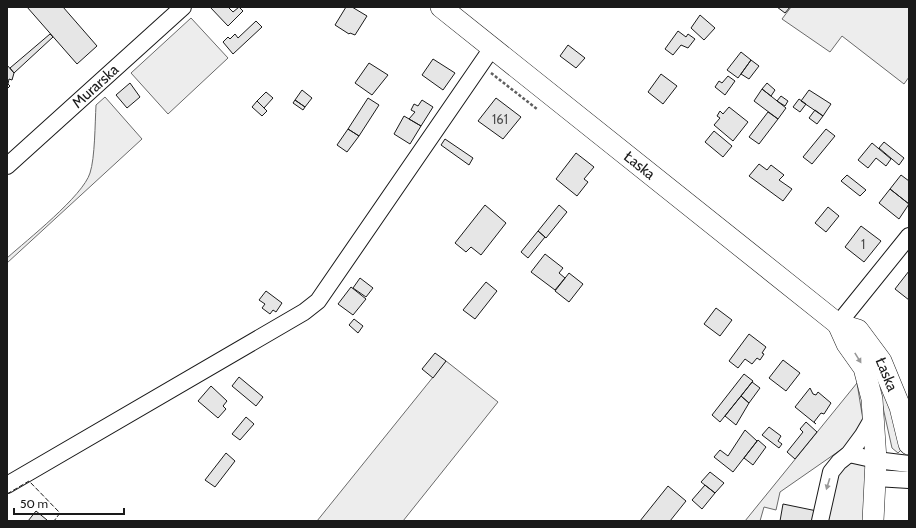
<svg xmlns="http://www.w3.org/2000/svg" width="916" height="528" viewBox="0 0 916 528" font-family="Cabin,sans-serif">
	<rect width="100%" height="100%" fill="#fff"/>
	<!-- green -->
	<path fill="#ededed" stroke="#6a6a6a" d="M 791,7 L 909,7 L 909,77 L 904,84 L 842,36 L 830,52 L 782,19 Z
		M 191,18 L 228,58 L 168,114 L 131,73 Z
		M 105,97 L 142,139 L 7,263 L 7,258 C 27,240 83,196 90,173 C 95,158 95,123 96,105 Z
		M 863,347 L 884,384 L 901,450 L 898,453 L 892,448 L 880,394 Z
		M 446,361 L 498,402 L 403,521 L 317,521 Z
		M 857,383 L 863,420 L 852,442 L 780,492 L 776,510 L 764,507 L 760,521 L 745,521 Z
		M 852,462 L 866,463 L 865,521 L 826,521 L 839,473 Z"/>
	<!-- building -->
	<path fill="#e6e6e6" stroke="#1a1a1a" d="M 27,7 L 63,7 L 97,46 L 77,64 Z
		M 210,7 L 228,7 L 233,12 L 239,7 L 243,11 L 228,26 Z
		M 346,7 L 352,7 L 367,16 L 355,35 L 350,33 L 349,34 L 335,25 Z
		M 777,7 L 790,7 L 785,13 Z
		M 700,15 L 715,28 L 704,40 L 691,28 Z
		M 256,21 L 262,27 L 233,54 L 223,42 L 228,37 L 230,39 L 235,34 L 238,38 Z
		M 678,31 L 686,37 L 688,34 L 695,39 L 688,48 L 681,45 L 673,55 L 665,49 Z
		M 50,34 L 53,37 L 14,73 L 10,68 Z
		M 568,45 L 585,58 L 576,68 L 560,56 Z
		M 741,52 L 751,60 L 738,78 L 727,70 Z
		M 433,59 L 455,73 L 443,90 L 422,75 Z
		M 751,60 L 759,66 L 749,79 L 741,74 Z
		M 369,63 L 388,75 L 372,95 L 355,83 Z
		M 7,65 L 14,73 L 12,80 L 9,79 L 8,84 L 10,86 L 7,89 Z
		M 661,74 L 677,86 L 663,104 L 648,92 Z
		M 728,76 L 735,81 L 725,95 L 715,87 L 719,81 L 722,83 Z
		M 130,83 L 140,97 L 127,108 L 116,95 Z
		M 767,83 L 775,90 L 771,96 L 762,89 Z
		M 762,89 L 786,108 L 778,119 L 754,101 Z
		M 302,90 L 312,98 L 305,107 L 295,100 Z
		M 809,90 L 831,104 L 823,116 L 801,101 Z
		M 266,92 L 273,98 L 264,108 L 257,101 Z
		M 781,96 L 788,101 L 785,106 L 777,101 Z
		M 368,98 L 379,105 L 359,136 L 348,129 Z
		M 496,98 L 521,117 L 503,139 L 478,121 Z
		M 799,99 L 806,104 L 800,112 L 793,107 Z
		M 295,100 L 305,107 L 303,110 L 293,103 Z
		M 422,100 L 433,107 L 421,126 L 409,119 L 415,112 L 411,110 L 414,104 L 418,106 Z
		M 257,101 L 267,111 L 262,116 L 252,107 Z
		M 729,107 L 748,122 L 733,141 L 714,125 L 720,118 L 717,116 L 720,111 L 723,114 Z
		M 815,110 L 823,116 L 817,124 L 809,118 Z
		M 768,112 L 778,119 L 759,144 L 749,137 Z
		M 404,116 L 421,126 L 410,144 L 394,134 Z
		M 348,129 L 359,136 L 347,152 L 337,145 Z
		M 826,129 L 835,136 L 812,164 L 803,157 Z
		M 714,131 L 732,146 L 723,157 L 705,142 Z
		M 445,139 L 473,158 L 469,165 L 441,145 Z
		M 884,142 L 904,158 L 899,165 L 879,148 Z
		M 872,143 L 891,159 L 886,166 L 876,158 L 868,168 L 858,160 Z
		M 576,153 L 594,167 L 584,179 L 588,182 L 577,196 L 556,179 Z
		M 759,164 L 767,170 L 771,165 L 784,175 L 779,180 L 792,189 L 783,201 L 749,176 Z
		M 847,175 L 866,190 L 860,196 L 841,181 Z
		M 901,175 L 909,181 L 909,204 L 890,189 Z
		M 890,189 L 909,204 L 899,219 L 879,203 Z
		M 485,205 L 506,223 L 481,255 L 471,247 L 466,252 L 455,243 Z
		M 559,205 L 567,212 L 546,238 L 538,231 Z
		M 828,207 L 839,216 L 826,232 L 815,223 Z
		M 861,226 L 881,241 L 864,262 L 845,247 Z
		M 538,231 L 545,237 L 528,258 L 521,252 Z
		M 545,254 L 563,268 L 559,273 L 565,278 L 555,290 L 531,272 Z
		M 909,271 L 909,300 L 895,289 Z
		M 569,273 L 583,284 L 569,302 L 555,291 Z
		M 360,278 L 373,288 L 366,297 L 353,288 Z
		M 486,282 L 497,291 L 475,319 L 463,310 Z
		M 351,287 L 366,299 L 353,315 L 338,304 Z
		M 266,291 L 282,303 L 276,312 L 273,310 L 270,314 L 262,308 L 265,304 L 259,300 Z
		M 716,308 L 732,320 L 720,336 L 704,324 Z
		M 354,319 L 363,326 L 358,333 L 349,325 Z
		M 749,334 L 766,347 L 762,353 L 764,354 L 760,360 L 757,358 L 752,364 L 745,359 L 738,368 L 729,361 Z
		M 435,353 L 446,361 L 433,378 L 422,369 Z
		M 783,360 L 800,373 L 786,391 L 769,378 Z
		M 744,374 L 753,381 L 720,422 L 712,415 Z
		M 239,377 L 263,397 L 256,406 L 232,386 Z
		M 752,382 L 760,388 L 749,403 L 741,396 Z
		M 211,386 L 227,401 L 223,406 L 226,409 L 218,418 L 198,401 Z
		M 810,388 L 813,394 L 816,395 L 818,392 L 831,403 L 824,414 L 821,413 L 814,422 L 816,424 L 795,407 Z
		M 741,396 L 749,403 L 736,425 L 725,416 Z
		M 246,417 L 254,424 L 240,440 L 232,434 Z
		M 806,422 L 817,432 L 795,459 L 787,452 L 803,432 L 800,429 Z
		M 769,427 L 781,436 L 778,441 L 782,444 L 779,448 L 762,435 Z
		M 745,430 L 757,441 L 733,472 L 714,457 L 720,450 L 728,456 Z
		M 758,440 L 766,447 L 753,465 L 744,458 Z
		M 226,453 L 235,461 L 215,487 L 205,480 Z
		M 710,472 L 724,483 L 715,493 L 701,482 Z
		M 705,485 L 715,493 L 702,509 L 692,500 Z
		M 668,486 L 686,501 L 670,521 L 640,521 Z
		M 783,504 L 817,511 L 815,521 L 780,521 Z
		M 36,511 L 47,520 L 46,521 L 28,521 Z"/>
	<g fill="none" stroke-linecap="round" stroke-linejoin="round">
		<!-- minor casing -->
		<g stroke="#1a1a1a" stroke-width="18">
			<g id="minor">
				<path id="s1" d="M 7,166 L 183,7"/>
				<path d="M 838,324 L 909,236"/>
				<path d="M 849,454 L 876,460 L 909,464"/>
				<path d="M 876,478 L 909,480"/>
				<path d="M 7,485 L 304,312 L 318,301 L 492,48"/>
				<path d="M 820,521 L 831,472 L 839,462 L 849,454 L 863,435 L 874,416"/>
			</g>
		</g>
		<!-- major casing -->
		<g stroke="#1a1a1a" stroke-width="22">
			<g id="major">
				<path id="s2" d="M 441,7 L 838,324 L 858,330 L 881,361 L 900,407 L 909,444"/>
				<path d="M 838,324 L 847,344 L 864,368 L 872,399 L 876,460 L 873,521"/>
			</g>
		</g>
		<!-- path -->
		<path stroke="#5f5f5f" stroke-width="2.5" stroke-dasharray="3 2" stroke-linecap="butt" d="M 491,73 L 537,109"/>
		<!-- minor -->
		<use href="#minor" stroke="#fff" stroke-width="16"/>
		<!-- major -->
		<use href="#major" stroke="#fff" stroke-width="21"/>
		<!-- fence -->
		<path stroke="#1a1a1a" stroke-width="1" stroke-dasharray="5 2" stroke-linecap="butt" d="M 7,494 L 29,481 L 60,513 L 54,521"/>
	</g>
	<!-- one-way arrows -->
	<defs><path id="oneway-solid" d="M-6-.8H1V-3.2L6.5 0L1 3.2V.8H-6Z"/></defs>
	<g fill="#989898">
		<use href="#oneway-solid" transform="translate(858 358) rotate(58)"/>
		<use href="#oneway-solid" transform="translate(828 484) rotate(107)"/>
	</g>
	<g text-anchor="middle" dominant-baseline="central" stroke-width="3" stroke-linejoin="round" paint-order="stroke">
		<!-- number labels -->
		<g font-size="13" fill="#4d4d4d">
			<text x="500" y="119">161</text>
			<text x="863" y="244">1</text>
		</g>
		<!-- street labels -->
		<g font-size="15" fill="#1a1a1a" stroke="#fff">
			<text stroke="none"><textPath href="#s1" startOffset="119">Murarska</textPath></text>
			<text stroke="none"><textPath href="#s2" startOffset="254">Łaska</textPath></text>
			<text stroke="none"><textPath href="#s2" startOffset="582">Łaska</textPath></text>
		</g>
	</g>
	<!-- border -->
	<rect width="916" height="528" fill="none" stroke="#1a1a1a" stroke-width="16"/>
	<!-- scale -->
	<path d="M14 508v6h110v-6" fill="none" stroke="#1a1a1a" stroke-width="2"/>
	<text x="20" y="508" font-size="12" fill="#1a1a1a" stroke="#ffffff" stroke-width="3" paint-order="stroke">50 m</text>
</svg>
